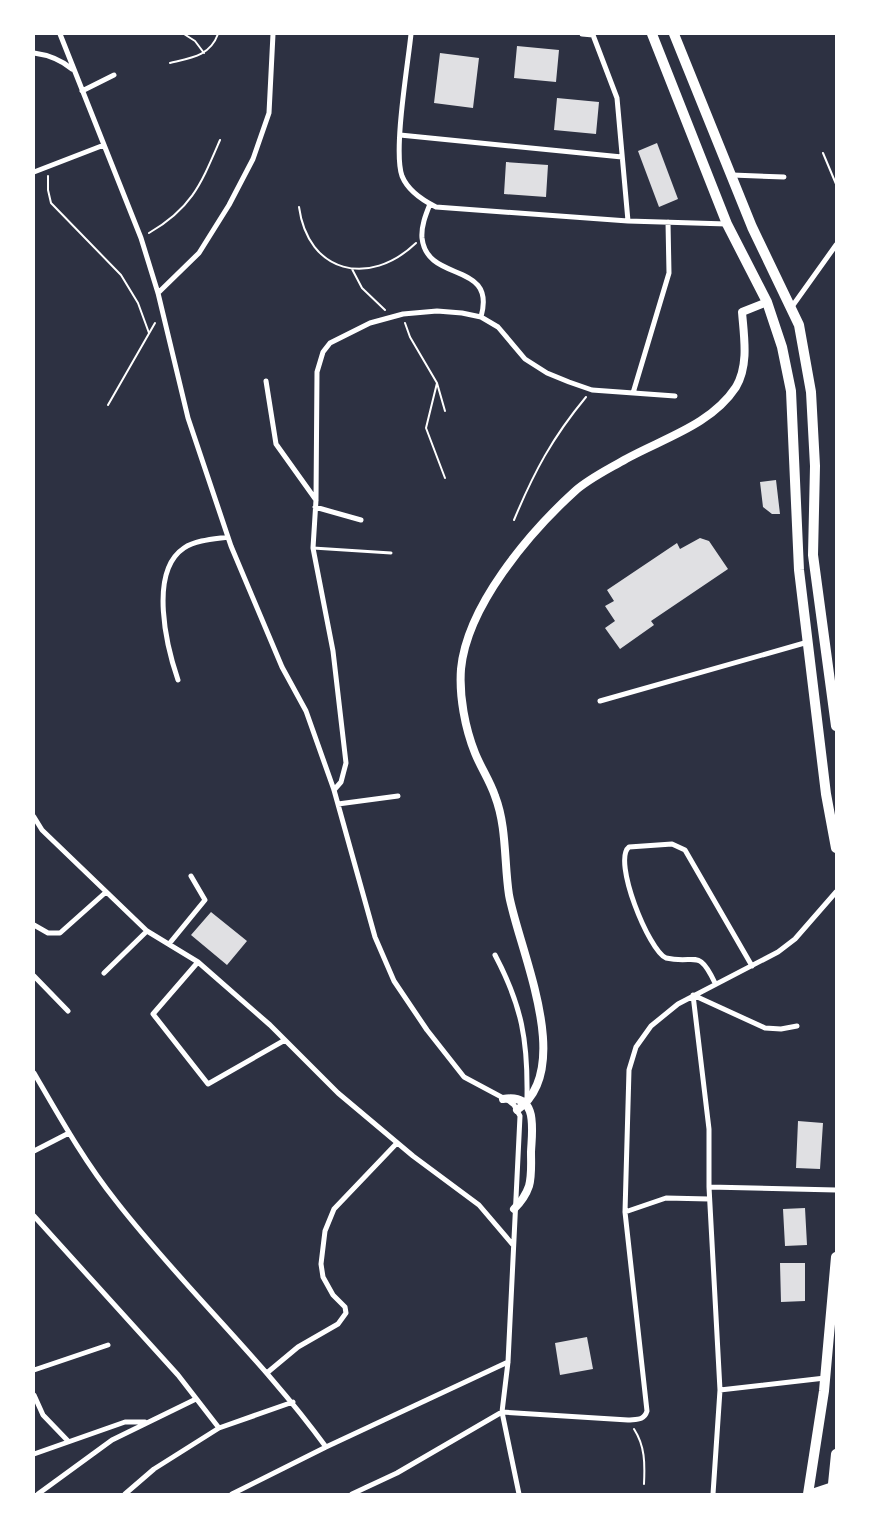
<svg xmlns="http://www.w3.org/2000/svg" width="870" height="1528" viewBox="0 0 870 1528" font-family="'Space Grotesk',sans-serif">
	<rect width="100%" height="100%" fill="#2d3142"/>
	<!-- building -->
	<path fill="#e0e0e3" d="M 517,46 L 559,50 L 556,82 L 514,78 Z
		M 440,53 L 479,58 L 473,108 L 434,103 Z
		M 557,98 L 599,102 L 596,134 L 554,130 Z
		M 657,143 L 678,199 L 659,207 L 638,151 Z
		M 506,162 L 548,165 L 546,197 L 504,194 Z
		M 776,480 L 780,514 L 772,514 L 763,507 L 760,482 Z
		M 700,538 L 709,541 L 728,569 L 651,621 L 654,625 L 620,649 L 605,628 L 615,621 L 605,606 L 614,601 L 607,590 L 677,543 L 680,549 Z
		M 211,912 L 247,941 L 227,965 L 191,935 Z
		M 798,1121 L 823,1123 L 820,1169 L 796,1168 Z
		M 805,1208 L 807,1245 L 785,1246 L 783,1209 Z
		M 780,1263 L 805,1263 L 805,1301 L 781,1302 Z
		M 587,1337 L 593,1369 L 560,1375 L 555,1343 Z"/>
	<g fill="none" stroke-linecap="round" stroke-linejoin="round">
		<!-- path -->
		<path stroke="#fff" stroke-width="2" d="M 184,34 L 195,41 L 204,53
			M 170,63 C 191,58 210,56 218,34
			M 823,153 L 836,184
			M 48,176 L 48,190 L 51,203 L 121,275 L 138,303 L 149,333
			M 299,207 C 308,273 369,288 416,243
			M 149,233 C 192,208 201,184 220,140
			M 352,269 L 362,288 L 385,310
			M 405,323 L 410,337 L 437,383 L 445,411
			M 437,383 L 426,428 L 445,478
			M 108,405 L 155,323
			M 514,520 C 534,472 552,438 586,397
			M 634,1429 C 645,1446 645,1463 644,1484"/>
		<!-- service -->
		<path stroke="#fff" stroke-width="3" d="M 313,548 L 391,553"/>
		<!-- minor -->
		<path stroke="#fff" stroke-width="5" d="M 60,34 L 141,238 L 158,293 L 188,418 L 231,546 L 282,667 L 306,711 L 334,790 L 375,937 L 394,981 L 427,1030 L 464,1077 L 509,1101 L 514,1105 L 520,1116 L 508,1362 L 502,1412 L 519,1494
			M 411,34 C 408,64 393,151 402,176 C 408,191 422,200 436,207 L 628,221 L 727,224
			M 582,34 L 593,35 L 617,98 L 628,221
			M 34,53 C 49,55 60,59 72,69
			M 82,91 L 114,75
			M 400,135 L 622,157
			M 34,172 L 104,145
			M 732,175 L 784,177
			M 430,204 C 426,214 421,226 422,238 C 427,284 497,260 481,317
			M 158,293 L 199,253 L 229,205 L 253,159 L 269,113 L 273,34
			M 791,308 L 836,245
			M 266,381 L 276,444 L 316,500
			M 633,393 L 669,273 L 668,222
			M 315,507 L 361,520
			M 178,680 C 167,648 148,572 184,548 C 196,540 214,539 228,537
			M 600,701 L 808,642
			M 334,790 L 341,782 L 346,763 L 333,651 L 313,548 L 316,500 L 317,372 L 323,352 L 330,343 L 370,323 L 403,314 L 437,311 L 462,313 L 481,317 L 498,327 L 525,359 L 547,373 L 569,382 L 592,390 L 675,396
			M 338,804 L 398,796
			M 34,817 L 42,830 L 147,931 L 198,962 L 270,1025 L 338,1093 L 413,1156 L 479,1205 L 513,1245
			M 34,925 L 48,933 L 60,933 L 106,892
			M 169,944 L 205,900 L 191,876
			M 495,955 C 522,1006 528,1041 527,1098
			M 198,962 L 153,1014 L 208,1084 L 285,1040
			M 104,973 L 147,931
			M 34,976 L 68,1011
			M 715,983 C 698,947 696,965 666,958 C 649,951 612,860 629,847 L 672,844 L 685,850 L 752,966
			M 693,995 L 709,1129 L 709,1187 L 720,1390 L 713,1494
			M 693,995 L 765,1028 L 781,1029 L 797,1026
			M 34,1073 C 59,1116 84,1161 116,1201 C 182,1286 262,1359 326,1447
			M 34,1151 L 69,1133
			M 709,1187 L 836,1190
			M 625,1212 L 666,1198 L 709,1199
			M 34,1216 L 178,1375 L 219,1428
			M 34,1370 L 108,1345
			M 268,1372 L 298,1347 L 338,1324 L 346,1313 L 345,1307 L 333,1295 L 323,1277 L 321,1264 L 325,1231 L 334,1209 L 397,1143
			M 720,1390 L 825,1378
			M 34,1395 L 43,1415 L 68,1441
			M 34,1454 L 125,1422 L 145,1422
			M 38,1494 L 112,1440 L 196,1399
			M 125,1494 L 154,1469 L 219,1428 L 293,1402
			M 232,1494 L 326,1447 L 508,1362
			M 352,1494 L 397,1473 L 502,1412 L 628,1420 C 636,1419 644,1421 647,1411 L 625,1212 L 629,1070 L 636,1047 L 651,1026 L 678,1004 L 778,952 L 795,939 L 836,892"/>
		<!-- tertiary -->
		<path stroke="#fff" stroke-width="8" d="M 503,1099 C 539,1093 532,1129 531,1152 C 531,1163 532,1175 529,1186 C 526,1195 521,1202 514,1209
			M 517,1110 C 576,1069 519,950 509,895 C 504,863 507,827 495,796 C 490,781 481,768 475,753 C 465,728 459,696 461,669 C 467,606 529,533 574,492 C 588,479 609,469 626,459 C 664,438 711,425 736,387 C 749,365 744,337 742,312 L 767,302"/>
		<!-- primary -->
		<path stroke="#fff" stroke-width="10" d="M 652,34 L 727,224 L 767,302 L 782,347 L 791,391 L 799,570 L 826,794 L 836,848
			M 674,34 L 752,227 L 799,325 L 811,392 L 815,466 L 813,555 L 836,726
			M 808,1494 L 824,1391 L 836,1257
			M 812,1494 L 833,1487
			M 832,1494 L 836,1454"/>
	</g>
	<!-- border -->
	<rect width="870" height="1528" fill="none" stroke="#ffffff" stroke-width="70"/>
</svg>
